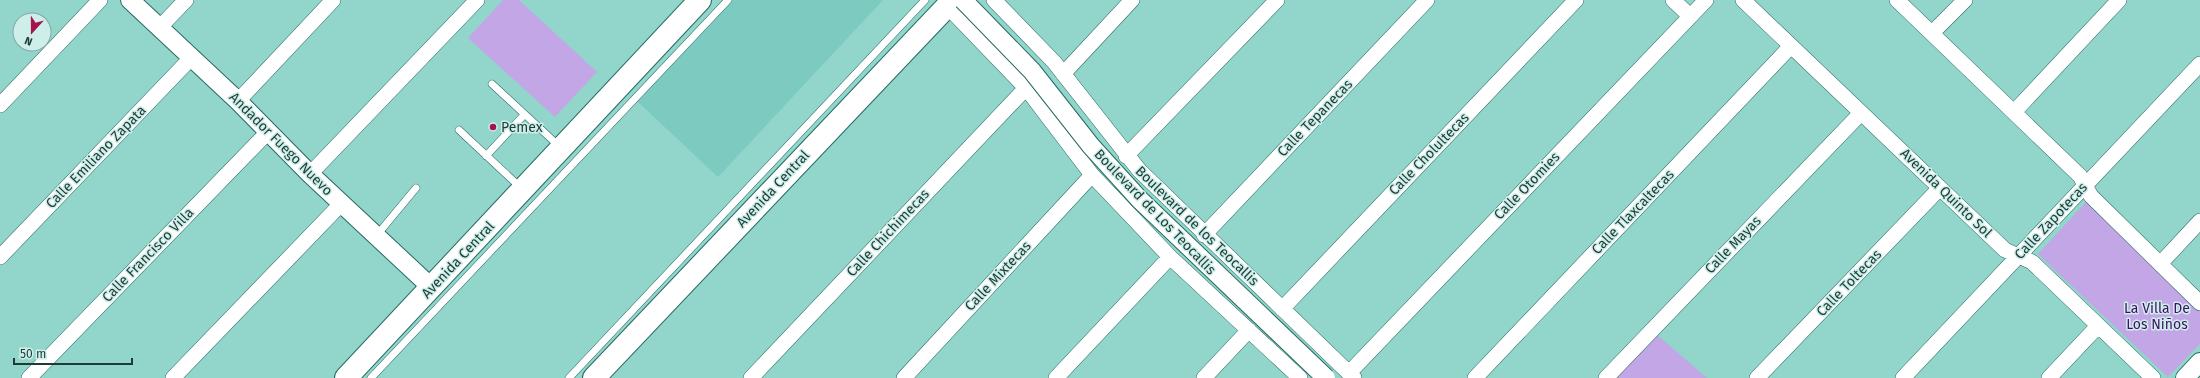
<svg xmlns="http://www.w3.org/2000/svg" width="2200" height="378" viewBox="0 0 2200 378" font-family="'Fira Sans',sans-serif">
	<rect width="100%" height="100%" fill="#91d5cb"/>
	<!-- built -->
	<path fill="#7ccac0" d="M 731,0 L 883,0 L 718,177 L 637,101 Z"/>
	<!-- green -->
	<path fill="#c2a6e6" d="M 503,0 L 519,0 L 597,72 L 555,117 L 468,38 Z
		M 2087,201 L 2200,306 L 2200,344 L 2168,377 L 2038,254 Z
		M 1656,334 L 1707,378 L 1614,378 Z"/>
	<g fill="none" stroke-linecap="round" stroke-linejoin="round">
		<!-- service casing -->
		<g stroke="#266b63" stroke-width="8">
			<path id="service" d="M 492,84 L 560,147
				M 459,130 L 520,187
				M 486,156 L 524,115
				M 377,235 L 416,188
				M 371,378 L 728,0
				M 569,378 L 925,0"/>
		</g>
		<!-- minor casing -->
		<g stroke="#266b63" stroke-width="16">
			<path id="minor" d="M 994,0 L 1054,62 L 1139,170 L 1354,378
				M 1673,0 L 1690,16
				M 1743,0 L 2005,250 L 2032,262 L 2153,378
				M 1897,0 L 2080,176 L 2091,196 L 2200,303
				M 947,6 L 1026,88 L 1092,175 L 1170,257 L 1300,378
				M 160,27 L 186,0
				M 1932,33 L 1965,0
				M 1063,74 L 1132,0
				M 238,101 L 333,0
				M 0,105 L 100,0
				M 2014,112 L 2119,0
				M 1126,156 L 1277,0
				M 310,174 L 477,0
				M 1204,235 L 1427,0
				M 0,257 L 192,57
				M 2160,264 L 2200,221
				M 1282,309 L 1576,0
				M 1349,373 L 1706,0
				M 29,378 L 268,132
				M 173,378 L 342,203
				M 751,378 L 1026,88
				M 904,378 L 1092,175
				M 1056,378 L 1170,257
				M 1204,378 L 1249,330
				M 1475,378 L 1791,46
				M 1606,378 L 1861,113
				M 1757,378 L 1940,188
				M 1903,378 L 2200,64
				M 2049,378 L 2098,326"/>
		</g>
		<!-- tertiary casing -->
		<g stroke="#266b63" stroke-width="20">
			<path id="tertiary" d="M 130,0 L 238,101 L 310,174 L 432,288
				M 2185,378 L 2200,362"/>
		</g>
		<!-- trunk casing -->
		<g stroke="#266b63" stroke-width="24">
			<path id="trunk" d="M 346,378 L 700,0
				M 594,378 L 953,0"/>
		</g>
		<!-- service -->
		<use href="#service" stroke="#fff" stroke-width="7"/>
		<!-- minor -->
		<use href="#minor" stroke="#fff" stroke-width="15"/>
		<!-- tertiary -->
		<use href="#tertiary" stroke="#fff" stroke-width="18"/>
		<!-- trunk -->
		<use href="#trunk" stroke="#fff" stroke-width="22"/>
		<!-- tertiary-bridge casing -->
		<g stroke="#266b63" stroke-width="20" stroke-linecap="butt">
			<path id="tertiary-bridge" d="M 963,0 L 1032,71 L 1091,146 L 1140,200 L 1326,378"/>
		</g>
		<!-- tertiary-bridge -->
		<use href="#tertiary-bridge" stroke="#fff" stroke-width="18"/>
	</g>
	<!-- markers -->
	<circle fill="#a5124e" stroke="#ceeee9" stroke-width="1.5" cx="493" cy="127" r="4"/>
	<g text-anchor="middle" dominant-baseline="central" stroke-width="3" stroke-linejoin="round" paint-order="stroke">
		<!-- street labels -->
		<g font-size="14" fill="#1f3b37" stroke="#ceeee9">
			<text transform="translate(1315 118) rotate(-46)">Calle Tepanecas</text>
			<text transform="translate(281 144) rotate(45)">Andador Fuego Nuevo</text>
			<text transform="translate(1429 154) rotate(-46)">Calle Cholultecas</text>
			<text transform="translate(96 157) rotate(-46)">Calle Emiliano Zapata</text>
			<text transform="translate(1527 186) rotate(-46)">Calle Otomies</text>
			<text transform="translate(773 189) rotate(-47)">Avenida Central</text>
			<text transform="translate(1946 193) rotate(44)">Avenida Quinto Sol</text>
			<text transform="translate(1155 212) rotate(46)">Boulevard de Los Teocallis</text>
			<text transform="translate(1633 212) rotate(-46)">Calle Tlaxcaltecas</text>
			<text transform="translate(2051 221) rotate(-47)">Calle Zapotecas</text>
			<text transform="translate(1197 226) rotate(44)">Boulevard de los Teocallis</text>
			<text transform="translate(888 233) rotate(-47)">Calle Chichimecas</text>
			<text transform="translate(1733 245) rotate(-46)">Calle Mayas</text>
			<text transform="translate(148 255) rotate(-46)">Calle Francisco Villa</text>
			<text transform="translate(458 260) rotate(-47)">Avenida Central</text>
			<text transform="translate(998 276) rotate(-47)">Calle Mixtecas</text>
			<text transform="translate(1849 283) rotate(-46)">Calle Toltecas</text>
		</g>
		<!-- poi labels -->
		<g font-size="14" fill="#1f3b37" stroke="#ceeee9" text-anchor="start">
			<text x="501" y="127">Pemex</text>
		</g>
		<!-- park labels -->
		<g font-size="14" fill="#410c68" stroke="#ceeee9">
			<text x="2157" y="308">La Villa De<tspan x="2157" dy="16">Los Niños</tspan></text>
		</g>
	</g>
	<!-- north arrow -->
	<g transform="translate(32 32) rotate(201)"><circle r="19" fill="#ceeee9" stroke="#88a6a2"/>
	<path d="M0-3L7 15L0 10L-7 15Z" fill="#a5124e"/>
	<text y="-6" font-size="11" font-weight="bold" text-anchor="middle" fill="#1f3b37">N</text>
	</g>
	<!-- scale -->
	<path d="M14 358v6h118v-6" fill="none" stroke="#1f3b37" stroke-width="2"/>
	<text x="20" y="358" font-size="12" fill="#1f3b37" stroke="#ceeee9" stroke-width="3" paint-order="stroke">50 m</text>
</svg>
